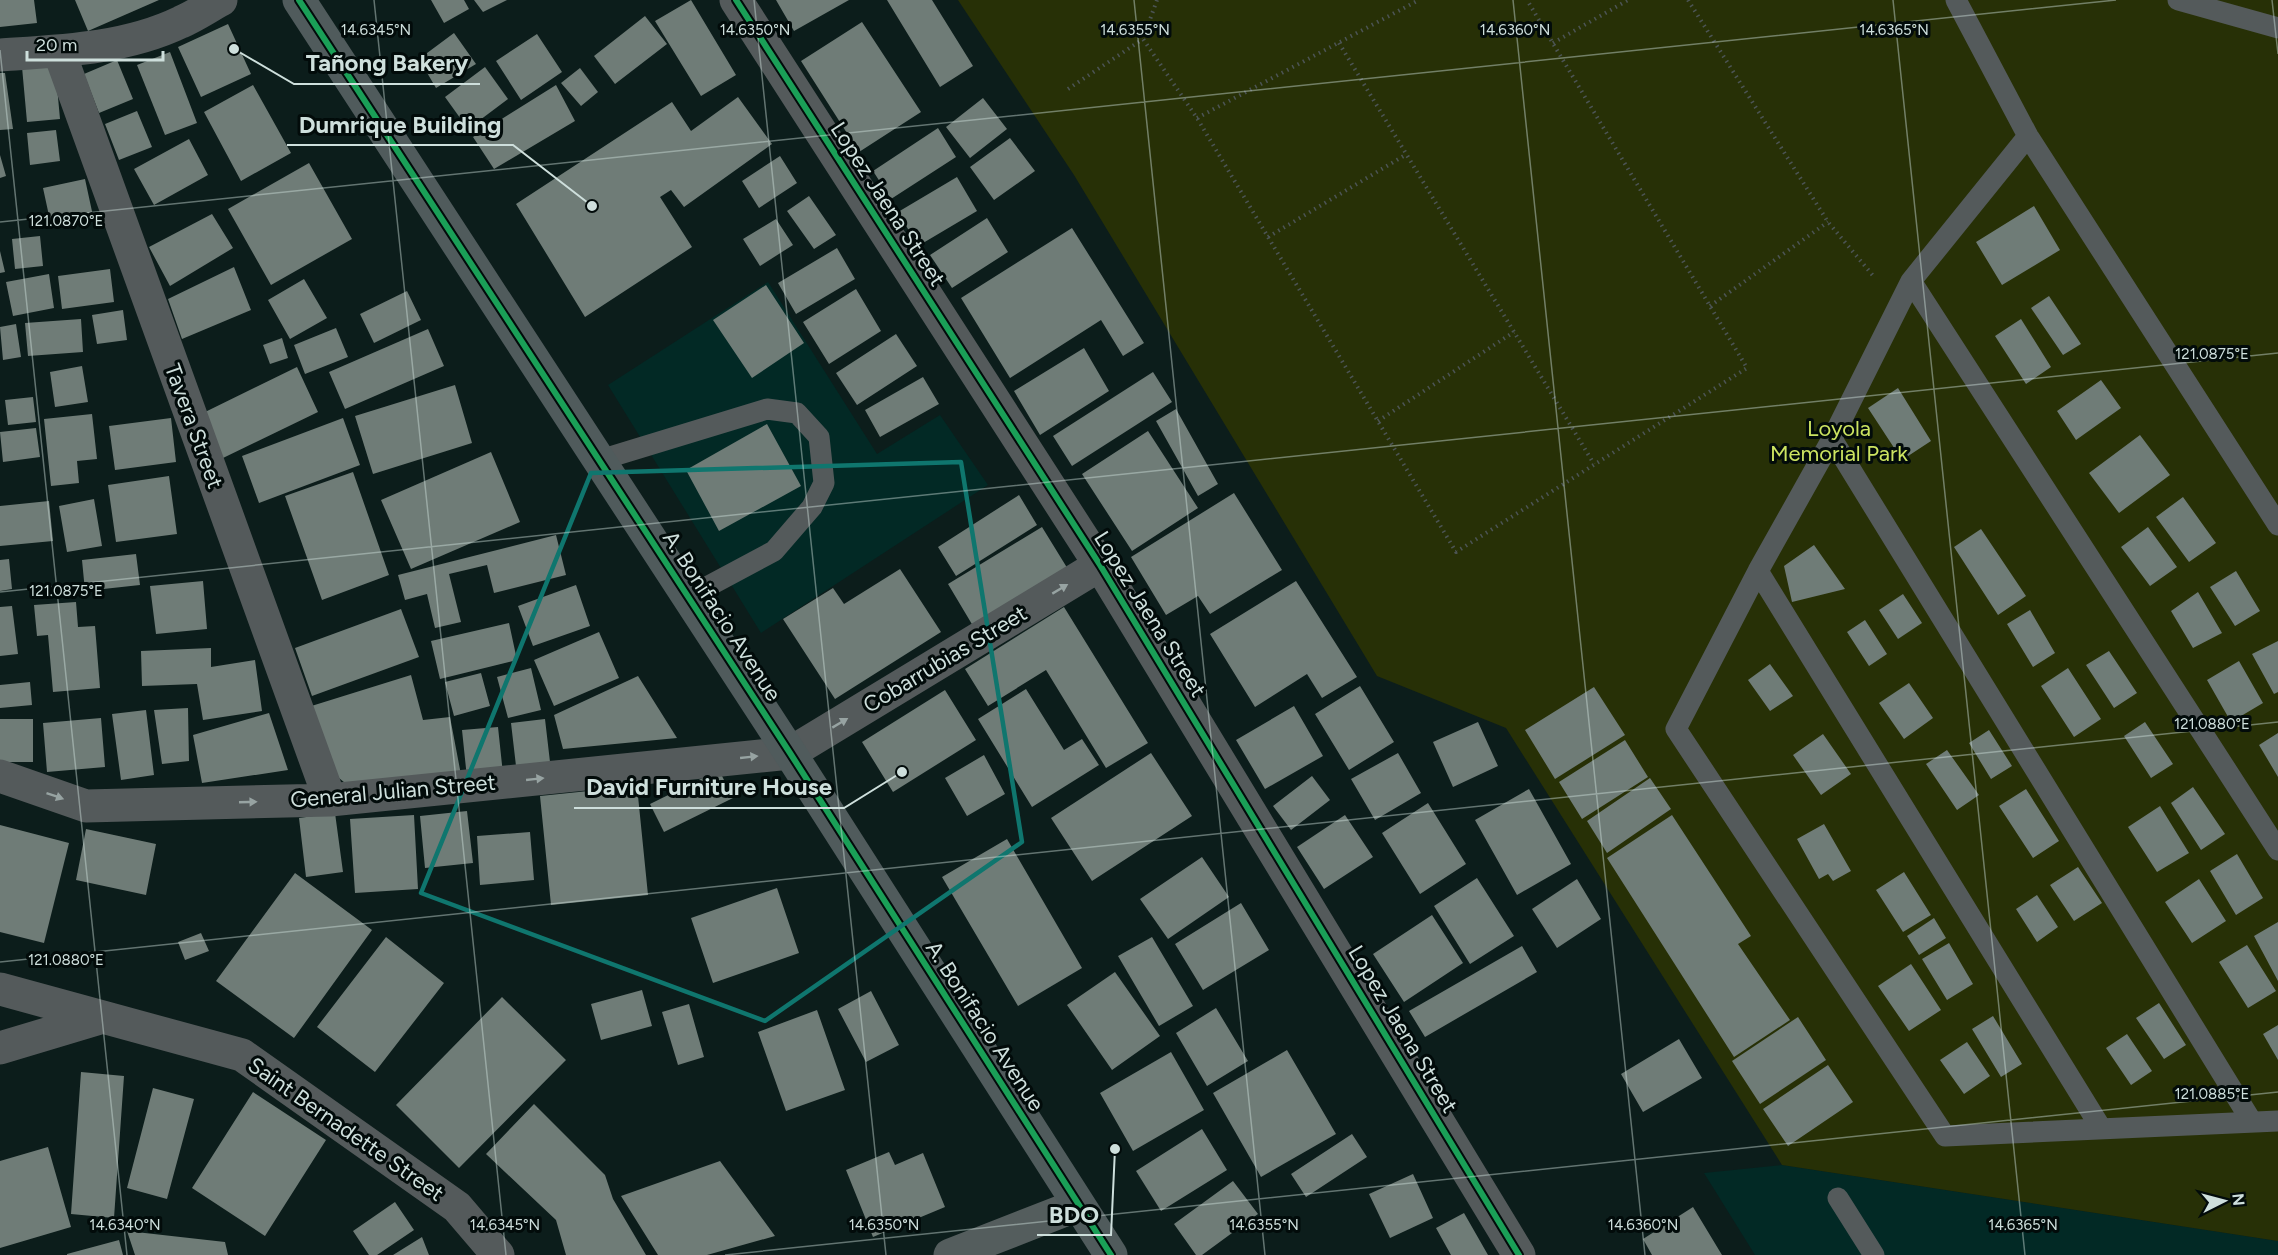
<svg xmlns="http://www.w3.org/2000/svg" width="2278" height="1255" viewBox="0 0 2278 1255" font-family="Figtree,sans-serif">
	<rect width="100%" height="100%" fill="#0c1d1b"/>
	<!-- built -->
	<path fill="#022925" d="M 768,282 L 877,454 L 940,415 L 988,485 L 761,633 L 608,385 Z
		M 1782,1165 L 2278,1241 L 2278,1255 L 1755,1255 L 1704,1173 Z"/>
	<!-- green -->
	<path fill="#273006" d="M 958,0 L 2278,0 L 2278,1241 L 1782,1165 L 1506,728 L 1377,676 L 1074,175 Z"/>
	<!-- building -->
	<path fill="#6f7c77" d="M 0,0 L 34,0 L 37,23 L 0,27 Z
		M 75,0 L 159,0 L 88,31 Z
		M 431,0 L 464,0 L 469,9 L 444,23 Z
		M 474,0 L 507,0 L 483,12 Z
		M 691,0 L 736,75 L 701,96 L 655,21 Z
		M 776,0 L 849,0 L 794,31 Z
		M 887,0 L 932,0 L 973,66 L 940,87 Z
		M 645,16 L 667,44 L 615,84 L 594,56 Z
		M 862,22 L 921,112 L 859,152 L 801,61 Z
		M 228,24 L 251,74 L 201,97 L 178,47 Z
		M 454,33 L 476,64 L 436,88 L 419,59 Z
		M 537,34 L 562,72 L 521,100 L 496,61 Z
		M 170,52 L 197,123 L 165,135 L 137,65 Z
		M 117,60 L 133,99 L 99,113 L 84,74 Z
		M 55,64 L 60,119 L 27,122 L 22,67 Z
		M 485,67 L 508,99 L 468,129 L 445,97 Z
		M 580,68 L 598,92 L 581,106 L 561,83 Z
		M 0,73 L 5,73 L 13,129 L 0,130 Z
		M 253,85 L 291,153 L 241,181 L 204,112 Z
		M 556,85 L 575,121 L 494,169 L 473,137 Z
		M 738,97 L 772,144 L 684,207 L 671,190 L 660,197 L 692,247 L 585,317 L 516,204 L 672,102 L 691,131 Z
		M 983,98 L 1007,129 L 970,158 L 946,127 Z
		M 137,111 L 152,147 L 119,160 L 105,124 Z
		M 938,128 L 956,157 L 891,199 L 873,171 Z
		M 56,130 L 60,161 L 30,165 L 27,133 Z
		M 1010,138 L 1035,171 L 994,200 L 970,167 Z
		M 189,139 L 208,175 L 154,205 L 134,169 Z
		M 0,155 L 6,176 L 0,178 Z
		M 780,156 L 797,183 L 759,208 L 742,181 Z
		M 309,163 L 352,239 L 271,285 L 228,209 Z
		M 957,177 L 977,211 L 918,246 L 898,212 Z
		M 85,179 L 93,216 L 51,225 L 43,188 Z
		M 809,196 L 836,235 L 814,249 L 787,211 Z
		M 2034,206 L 2060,250 L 2002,285 L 1976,242 Z
		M 212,214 L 233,248 L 170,286 L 149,247 Z
		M 987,218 L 1008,252 L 952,288 L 930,255 Z
		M 776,219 L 793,245 L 760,266 L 743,239 Z
		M 1072,228 L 1144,343 L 1123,356 L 1101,320 L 1010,378 L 961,298 Z
		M 40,236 L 43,266 L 15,269 L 12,239 Z
		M 837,248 L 855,279 L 796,314 L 778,283 Z
		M 0,251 L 5,272 L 0,273 Z
		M 234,267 L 251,310 L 182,339 L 168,299 Z
		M 110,269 L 114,302 L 62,309 L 58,276 Z
		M 49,274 L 54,308 L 13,316 L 6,282 Z
		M 304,279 L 327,318 L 290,339 L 268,300 Z
		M 766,285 L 804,343 L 752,378 L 713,320 Z
		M 856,289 L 881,331 L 829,364 L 803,322 Z
		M 407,291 L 421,320 L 374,343 L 360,314 Z
		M 2049,296 L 2081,344 L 2063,355 L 2031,308 Z
		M 123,310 L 127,340 L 97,344 L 92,315 Z
		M 81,319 L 83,352 L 28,356 L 25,323 Z
		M 2021,319 L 2051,367 L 2026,384 L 1995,336 Z
		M 16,324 L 21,357 L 3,360 L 0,327 Z
		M 336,328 L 348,357 L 305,374 L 294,345 Z
		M 428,329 L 444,366 L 345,409 L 329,372 Z
		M 896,334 L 917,366 L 857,405 L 836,373 Z
		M 282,338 L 288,358 L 270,364 L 263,345 Z
		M 1084,348 L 1109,391 L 1040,435 L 1014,391 Z
		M 82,366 L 88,402 L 55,407 L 50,372 Z
		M 297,367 L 318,412 L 223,458 L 201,414 Z
		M 1153,372 L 1172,402 L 1072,466 L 1053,436 Z
		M 923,377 L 939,404 L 880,437 L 865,410 Z
		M 2101,380 L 2121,408 L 2076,440 L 2057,411 Z
		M 455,385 L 472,443 L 373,474 L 355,416 Z
		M 1898,388 L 1931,441 L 1902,460 L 1868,408 Z
		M 33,397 L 36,422 L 8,425 L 5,400 Z
		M 1176,409 L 1218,484 L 1198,496 L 1156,421 Z
		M 92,414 L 97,459 L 77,461 L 79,483 L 51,486 L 44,419 Z
		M 171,418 L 176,462 L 115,470 L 109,426 Z
		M 343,418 L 360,465 L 259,503 L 242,456 Z
		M 767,424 L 801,486 L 719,531 L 686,470 Z
		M 36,428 L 40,457 L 3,462 L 0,432 Z
		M 1148,431 L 1198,508 L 1132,551 L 1082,474 Z
		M 2140,435 L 2170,475 L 2119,513 L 2089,473 Z
		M 491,452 L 520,522 L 411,569 L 381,500 Z
		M 353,472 L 389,575 L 322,600 L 285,496 Z
		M 169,476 L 177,534 L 116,542 L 108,485 Z
		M 1234,493 L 1282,570 L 1210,614 L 1198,596 L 1166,615 L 1131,557 Z
		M 1019,495 L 1037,525 L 956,576 L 938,547 Z
		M 2183,497 L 2216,543 L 2189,562 L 2156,517 Z
		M 94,499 L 102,546 L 67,552 L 59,506 Z
		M 49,501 L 53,541 L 0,546 L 0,506 Z
		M 1042,527 L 1074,579 L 979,636 L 948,584 Z
		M 2148,527 L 2177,567 L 2150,586 L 2121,547 Z
		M 1981,529 L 2026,596 L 1998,615 L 1954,547 Z
		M 556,535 L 566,575 L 494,593 L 487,565 L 449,574 L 461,622 L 435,628 L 427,594 L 405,600 L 398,575 Z
		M 1814,545 L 1845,589 L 1792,602 L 1784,566 Z
		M 136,554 L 140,585 L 85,591 L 82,560 Z
		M 9,559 L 12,589 L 0,591 L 0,560 Z
		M 900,569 L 941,632 L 835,699 L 783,619 L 833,588 L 844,604 Z
		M 2236,571 L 2260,611 L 2235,626 L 2210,587 Z
		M 203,581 L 207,629 L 156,634 L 150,586 Z
		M 1296,581 L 1357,677 L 1322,698 L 1307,674 L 1255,707 L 1210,634 Z
		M 576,585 L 590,626 L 533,646 L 518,606 Z
		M 2198,592 L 2222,633 L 2193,648 L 2171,611 Z
		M 1903,594 L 1922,623 L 1898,639 L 1879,610 Z
		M 76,602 L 78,627 L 95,626 L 100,688 L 53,692 L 48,635 L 37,636 L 34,605 Z
		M 12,606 L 18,654 L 0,656 L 0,607 Z
		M 1064,607 L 1148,743 L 1106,768 L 1046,670 L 988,706 L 965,669 Z
		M 401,609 L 419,657 L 312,696 L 295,648 Z
		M 2030,610 L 2055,653 L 2033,667 L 2007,624 Z
		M 1865,620 L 1887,654 L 1869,666 L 1847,632 Z
		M 509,623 L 517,660 L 440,679 L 431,641 Z
		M 599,632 L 619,678 L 554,706 L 534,660 Z
		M 2278,641 L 2278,692 L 2274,694 L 2252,654 Z
		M 211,648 L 211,667 L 255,660 L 262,711 L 203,720 L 197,684 L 142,686 L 141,651 Z
		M 2109,651 L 2137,693 L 2114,708 L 2086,665 Z
		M 2239,661 L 2263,703 L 2231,722 L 2207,680 Z
		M 1770,664 L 1793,696 L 1770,711 L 1748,680 Z
		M 531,668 L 541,710 L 508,718 L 497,677 Z
		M 2068,668 L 2101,719 L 2074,737 L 2041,686 Z
		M 481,673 L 490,706 L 454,716 L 445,682 Z
		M 411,675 L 423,720 L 450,717 L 462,780 L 355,791 L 329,770 L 305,708 Z
		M 638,676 L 677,738 L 563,749 L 554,715 Z
		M 30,682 L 32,705 L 0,708 L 0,685 Z
		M 1909,683 L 1933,718 L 1904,739 L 1879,703 Z
		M 1360,686 L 1394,742 L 1349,770 L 1315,714 Z
		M 1594,687 L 1625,735 L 1555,779 L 1525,730 Z
		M 1026,689 L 1064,750 L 1082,739 L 1099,765 L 1032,807 L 978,719 Z
		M 945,690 L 976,740 L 893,792 L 862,742 Z
		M 1294,706 L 1323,756 L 1265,789 L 1236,740 Z
		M 188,708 L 189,761 L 162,764 L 154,710 Z
		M 146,710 L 154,775 L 121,780 L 112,714 Z
		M 269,713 L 288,770 L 202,783 L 193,735 Z
		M 101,718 L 105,767 L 47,772 L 43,723 Z
		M 0,719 L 33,719 L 33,762 L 0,762 Z
		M 545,719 L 550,762 L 516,766 L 511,723 Z
		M 1478,722 L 1498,766 L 1453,787 L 1433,742 Z
		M 2145,722 L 2173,764 L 2151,778 L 2124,736 Z
		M 498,727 L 503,774 L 467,778 L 462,730 Z
		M 1989,730 L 2012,766 L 1991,779 L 1969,743 Z
		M 2278,733 L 2278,777 L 2259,745 Z
		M 1823,734 L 1851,774 L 1821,795 L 1793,755 Z
		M 1625,740 L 1648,777 L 1582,819 L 1559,782 Z
		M 1947,750 L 1979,795 L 1957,810 L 1926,764 Z
		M 1151,753 L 1192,816 L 1092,881 L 1051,818 Z
		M 1398,753 L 1421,793 L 1375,820 L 1351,779 Z
		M 984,755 L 1005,794 L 967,816 L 945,778 Z
		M 719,770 L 733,798 L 664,832 L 650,804 Z
		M 1312,776 L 1330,800 L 1291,830 L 1273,806 Z
		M 1650,778 L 1671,809 L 1607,853 L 1587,821 Z
		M 637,786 L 648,895 L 551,905 L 540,796 Z
		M 2193,787 L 2225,834 L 2201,850 L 2171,803 Z
		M 1529,789 L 1571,864 L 1517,895 L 1475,820 Z
		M 2026,789 L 2059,841 L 2033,858 L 1999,806 Z
		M 1428,803 L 1466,864 L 1420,894 L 1382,833 Z
		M 2160,806 L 2189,853 L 2157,872 L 2128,827 Z
		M 467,811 L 473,863 L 425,868 L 420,816 Z
		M 335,813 L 343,872 L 306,877 L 299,818 Z
		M 414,815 L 418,889 L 355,893 L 350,819 Z
		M 1345,815 L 1373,857 L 1324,889 L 1297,847 Z
		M 1672,815 L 1751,936 L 1738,944 L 1790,1020 L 1734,1057 L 1607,858 Z
		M 1824,824 L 1851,871 L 1833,881 L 1828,874 L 1819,879 L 1797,839 Z
		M 0,825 L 69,843 L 44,943 L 0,932 Z
		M 86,829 L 156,844 L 146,895 L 76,880 Z
		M 530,832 L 534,880 L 480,885 L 477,836 Z
		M 1007,839 L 1082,968 L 1018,1006 L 942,877 Z
		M 2237,854 L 2263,898 L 2236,915 L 2210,871 Z
		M 1202,857 L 1229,897 L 1168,939 L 1140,899 Z
		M 2078,867 L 2102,903 L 2074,921 L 2050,885 Z
		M 1904,872 L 1931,915 L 1903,932 L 1876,890 Z
		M 295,873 L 372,930 L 294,1038 L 216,981 Z
		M 1477,878 L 1514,936 L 1470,964 L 1434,906 Z
		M 1577,879 L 1601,919 L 1557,948 L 1532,909 Z
		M 2199,879 L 2226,921 L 2192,943 L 2165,902 Z
		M 777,888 L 799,953 L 713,983 L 691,918 Z
		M 2037,895 L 2058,927 L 2037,942 L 2016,909 Z
		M 1241,903 L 1269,950 L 1203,990 L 1175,944 Z
		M 1432,915 L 1463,963 L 1404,1002 L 1373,954 Z
		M 1934,918 L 1946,938 L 1919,955 L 1907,936 Z
		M 2278,922 L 2278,981 L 2254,936 Z
		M 201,933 L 209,951 L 185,960 L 178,942 Z
		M 386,937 L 444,983 L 375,1072 L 317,1027 Z
		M 1152,937 L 1193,1006 L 1159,1026 L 1118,956 Z
		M 1949,943 L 1973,984 L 1947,1000 L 1922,959 Z
		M 2247,945 L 2276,991 L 2248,1008 L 2219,962 Z
		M 1522,946 L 1537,972 L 1425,1037 L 1409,1011 Z
		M 1911,964 L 1941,1010 L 1909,1031 L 1878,986 Z
		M 1115,972 L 1160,1036 L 1112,1070 L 1067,1005 Z
		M 642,990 L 652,1026 L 601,1040 L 591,1004 Z
		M 871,991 L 899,1045 L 866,1062 L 838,1009 Z
		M 502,997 L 566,1060 L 459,1168 L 396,1105 Z
		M 2159,1003 L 2186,1045 L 2164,1059 L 2136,1018 Z
		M 689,1004 L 704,1057 L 678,1065 L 662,1012 Z
		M 1216,1008 L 1248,1061 L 1207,1086 L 1176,1033 Z
		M 817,1010 L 845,1090 L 786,1111 L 758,1032 Z
		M 1993,1016 L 2022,1064 L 2001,1077 L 1972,1029 Z
		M 1798,1017 L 1826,1060 L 1760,1104 L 1732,1061 Z
		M 2278,1025 L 2278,1060 L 2263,1034 Z
		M 2127,1034 L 2152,1071 L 2131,1085 L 2106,1048 Z
		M 1679,1039 L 1702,1078 L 1643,1112 L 1621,1074 Z
		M 1967,1042 L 1990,1076 L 1964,1094 L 1940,1060 Z
		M 1287,1050 L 1336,1134 L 1261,1177 L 1213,1093 Z
		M 1171,1052 L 1204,1110 L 1133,1151 L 1100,1093 Z
		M 1828,1065 L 1853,1102 L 1788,1146 L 1763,1109 Z
		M 81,1072 L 124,1076 L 114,1218 L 71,1214 Z
		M 153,1088 L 194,1099 L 167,1199 L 127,1188 Z
		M 253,1092 L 326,1140 L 265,1236 L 192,1188 Z
		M 534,1104 L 605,1175 L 613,1199 L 646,1255 L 566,1255 L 556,1220 L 486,1154 Z
		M 1202,1129 L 1227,1170 L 1161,1211 L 1136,1171 Z
		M 1352,1134 L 1367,1157 L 1306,1197 L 1291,1174 Z
		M 48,1147 L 71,1227 L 0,1248 L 0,1161 Z
		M 889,1152 L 895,1165 L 923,1153 L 945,1207 L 873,1237 L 846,1170 Z
		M 720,1161 L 775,1236 L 707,1255 L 658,1255 L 621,1196 Z
		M 1413,1174 L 1433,1218 L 1390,1238 L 1369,1194 Z
		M 1233,1181 L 1258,1214 L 1202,1255 L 1196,1255 L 1174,1224 Z
		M 395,1202 L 414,1230 L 377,1255 L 369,1255 L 353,1231 Z
		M 1693,1207 L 1722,1255 L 1652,1255 L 1643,1239 Z
		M 1464,1213 L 1488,1255 L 1451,1255 L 1436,1228 Z
		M 127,1231 L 225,1242 L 228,1255 L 135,1255 Z
		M 422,1237 L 429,1255 L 393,1255 Z
		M 119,1240 L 123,1255 L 67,1255 L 67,1254 Z"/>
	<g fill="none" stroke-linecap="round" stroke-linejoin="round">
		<!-- path -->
		<path stroke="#4c5454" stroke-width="4" stroke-dasharray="1.5 4.5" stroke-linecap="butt" d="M 1157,0 L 1143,39 L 1197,118 L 1456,552 L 1747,368 L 1527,0
			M 1688,0 L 1828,222 L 1875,278
			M 1339,43 L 1594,464
			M 1553,43 L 1628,0
			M 1068,89 L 1143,39
			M 1197,118 L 1419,0
			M 1268,237 L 1407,154
			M 1710,306 L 1828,222
			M 1378,421 L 1514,332"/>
		<!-- lane -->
		<path stroke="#545a5b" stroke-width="21" d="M 1956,0 L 2028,136 L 2278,525
			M 2178,0 L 2278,28
			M 2028,136 L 1911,281 L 1832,439 L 1758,571 L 1676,729 L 1945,1136 L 2278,1121
			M 1911,281 L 2278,850
			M 1832,439 L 2252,1122
			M 600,460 L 767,409 L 797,413 L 819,437 L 824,483 L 812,507 L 774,551 L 688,597
			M 1758,571 L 2101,1128
			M 1838,1198 L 1874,1255"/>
		<!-- street -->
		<path stroke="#545a5b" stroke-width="33" d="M 736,0 L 1100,565 L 1519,1255
			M 59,51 L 330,800
			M 0,55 C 60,51 125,49 181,22 C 195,16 208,7 221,0
			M 0,776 L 86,806 L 330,800 L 790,753 L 1100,565
			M 0,989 L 242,1055 L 457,1207 L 498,1255
			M 0,1048 L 100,1018"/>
		<!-- secondary -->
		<path stroke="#545d5d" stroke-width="33" d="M 950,1255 L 1078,1205"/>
		<!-- primary -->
		<path stroke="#505b5c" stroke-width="33" d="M 299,0 L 790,753 L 1111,1255"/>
		<!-- cycleway casing -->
		<g stroke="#020b0a" stroke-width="10">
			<path id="cycleway" d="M 299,0 L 790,753 L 1111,1255
				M 736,0 L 1100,565 L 1519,1255"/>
		</g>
		<!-- cycleway -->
		<use href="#cycleway" stroke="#1a9f57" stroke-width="6"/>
	</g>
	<!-- one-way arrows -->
	<defs><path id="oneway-solid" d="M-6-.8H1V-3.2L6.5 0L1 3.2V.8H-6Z" transform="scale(1.5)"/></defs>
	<g fill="#97a3a2">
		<use href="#oneway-solid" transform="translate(1060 589) rotate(-31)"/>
		<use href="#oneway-solid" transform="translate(840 723) rotate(-31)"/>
		<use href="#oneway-solid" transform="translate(749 757) rotate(-6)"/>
		<use href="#oneway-solid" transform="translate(535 779) rotate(-6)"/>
		<use href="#oneway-solid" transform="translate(55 796) rotate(19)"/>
		<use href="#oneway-solid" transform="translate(248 802) rotate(-2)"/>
	</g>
	<!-- marked area -->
	<path fill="none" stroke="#0f766e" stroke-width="4.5" stroke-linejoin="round" d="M 961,462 L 1022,842 L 765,1021 L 421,893 L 591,473 Z"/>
	<!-- ticks -->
	<path fill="none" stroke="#cedfdc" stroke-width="1.5" stroke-opacity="0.45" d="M 374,0 L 506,1255M 754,0 L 886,1255M 1134,0 L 1265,1255M 1513,0 L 1645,1255M 1893,0 L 2025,1255M 2272,0 L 2278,54M 0,50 L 127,1255M 0,222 L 2116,0M 0,592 L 2278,353M 0,962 L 2278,722M 725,1255 L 2278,1092"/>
	<g text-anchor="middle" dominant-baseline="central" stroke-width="6" stroke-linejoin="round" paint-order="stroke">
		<!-- street labels -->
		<g font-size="22" fill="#cedfdc" stroke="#020b0a">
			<text transform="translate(888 204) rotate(57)">Lopez Jaena Street</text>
			<text transform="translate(194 426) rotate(70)">Tavera Street</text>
			<text transform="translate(1150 614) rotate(58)">Lopez Jaena Street</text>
			<text transform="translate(722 616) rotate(57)">A. Bonifacio Avenue</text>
			<text transform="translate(945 659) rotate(-31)">Cobarrubias Street</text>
			<text transform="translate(393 791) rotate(-5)">General Julian Street</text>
			<text transform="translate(985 1026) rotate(57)">A. Bonifacio Avenue</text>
			<text transform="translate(1403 1029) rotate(59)">Lopez Jaena Street</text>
			<text transform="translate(346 1129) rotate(35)">Saint Bernadette Street</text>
		</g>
		<!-- park labels -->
		<g font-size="22" fill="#cce461" stroke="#020b0a">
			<text x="1839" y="428">Loyola<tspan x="1839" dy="25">Memorial Park</tspan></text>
		</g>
	</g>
	<g font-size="15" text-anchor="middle" fill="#cedfdc" stroke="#020b0a" stroke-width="6" stroke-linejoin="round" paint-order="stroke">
		<text x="376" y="35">14.6345°N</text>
		<text x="755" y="35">14.6350°N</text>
		<text x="1135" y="35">14.6355°N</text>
		<text x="1515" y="35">14.6360°N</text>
		<text x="1894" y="35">14.6365°N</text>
		<text x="66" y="226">121.0870°E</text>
		<text x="2212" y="359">121.0875°E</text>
		<text x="66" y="596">121.0875°E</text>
		<text x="2212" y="729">121.0880°E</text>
		<text x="66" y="965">121.0880°E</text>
		<text x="2212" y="1099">121.0885°E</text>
		<text x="125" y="1230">14.6340°N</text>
		<text x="505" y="1230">14.6345°N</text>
		<text x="884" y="1230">14.6350°N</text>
		<text x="1264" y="1230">14.6355°N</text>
		<text x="1643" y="1230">14.6360°N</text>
		<text x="2023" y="1230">14.6365°N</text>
	</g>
	<!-- callouts -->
	<path fill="none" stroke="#cedfdc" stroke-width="2" d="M234 49L294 84H480M592 206L513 145H287M902 772L844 808H574M1115 1149L1111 1235H1037"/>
	<g fill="#cedfdc" stroke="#020b0a" stroke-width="2">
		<circle cx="234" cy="49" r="6"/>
		<circle cx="592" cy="206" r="6"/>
		<circle cx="902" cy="772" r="6"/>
		<circle cx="1115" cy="1149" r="6"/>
	</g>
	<g font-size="24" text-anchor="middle" font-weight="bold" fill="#cedfdc" stroke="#020b0a" stroke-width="6" stroke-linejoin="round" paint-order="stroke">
		<text x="387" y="71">Tañong Bakery</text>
		<text x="400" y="133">Dumrique Building</text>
		<text x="709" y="795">David Furniture House</text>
		<text x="1074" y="1223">BDO</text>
	</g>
	<!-- north arrow -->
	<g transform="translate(2224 1201) rotate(84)" stroke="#020b0a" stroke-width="4.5" paint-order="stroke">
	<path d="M0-4.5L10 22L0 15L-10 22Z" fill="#cedfdc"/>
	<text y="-9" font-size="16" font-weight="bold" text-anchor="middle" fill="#cedfdc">N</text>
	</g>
	<!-- scale -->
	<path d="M27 51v9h136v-9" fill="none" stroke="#cedfdc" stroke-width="3"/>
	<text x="36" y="51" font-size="18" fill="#cedfdc" stroke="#020b0a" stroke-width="4.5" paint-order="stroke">20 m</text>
</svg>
